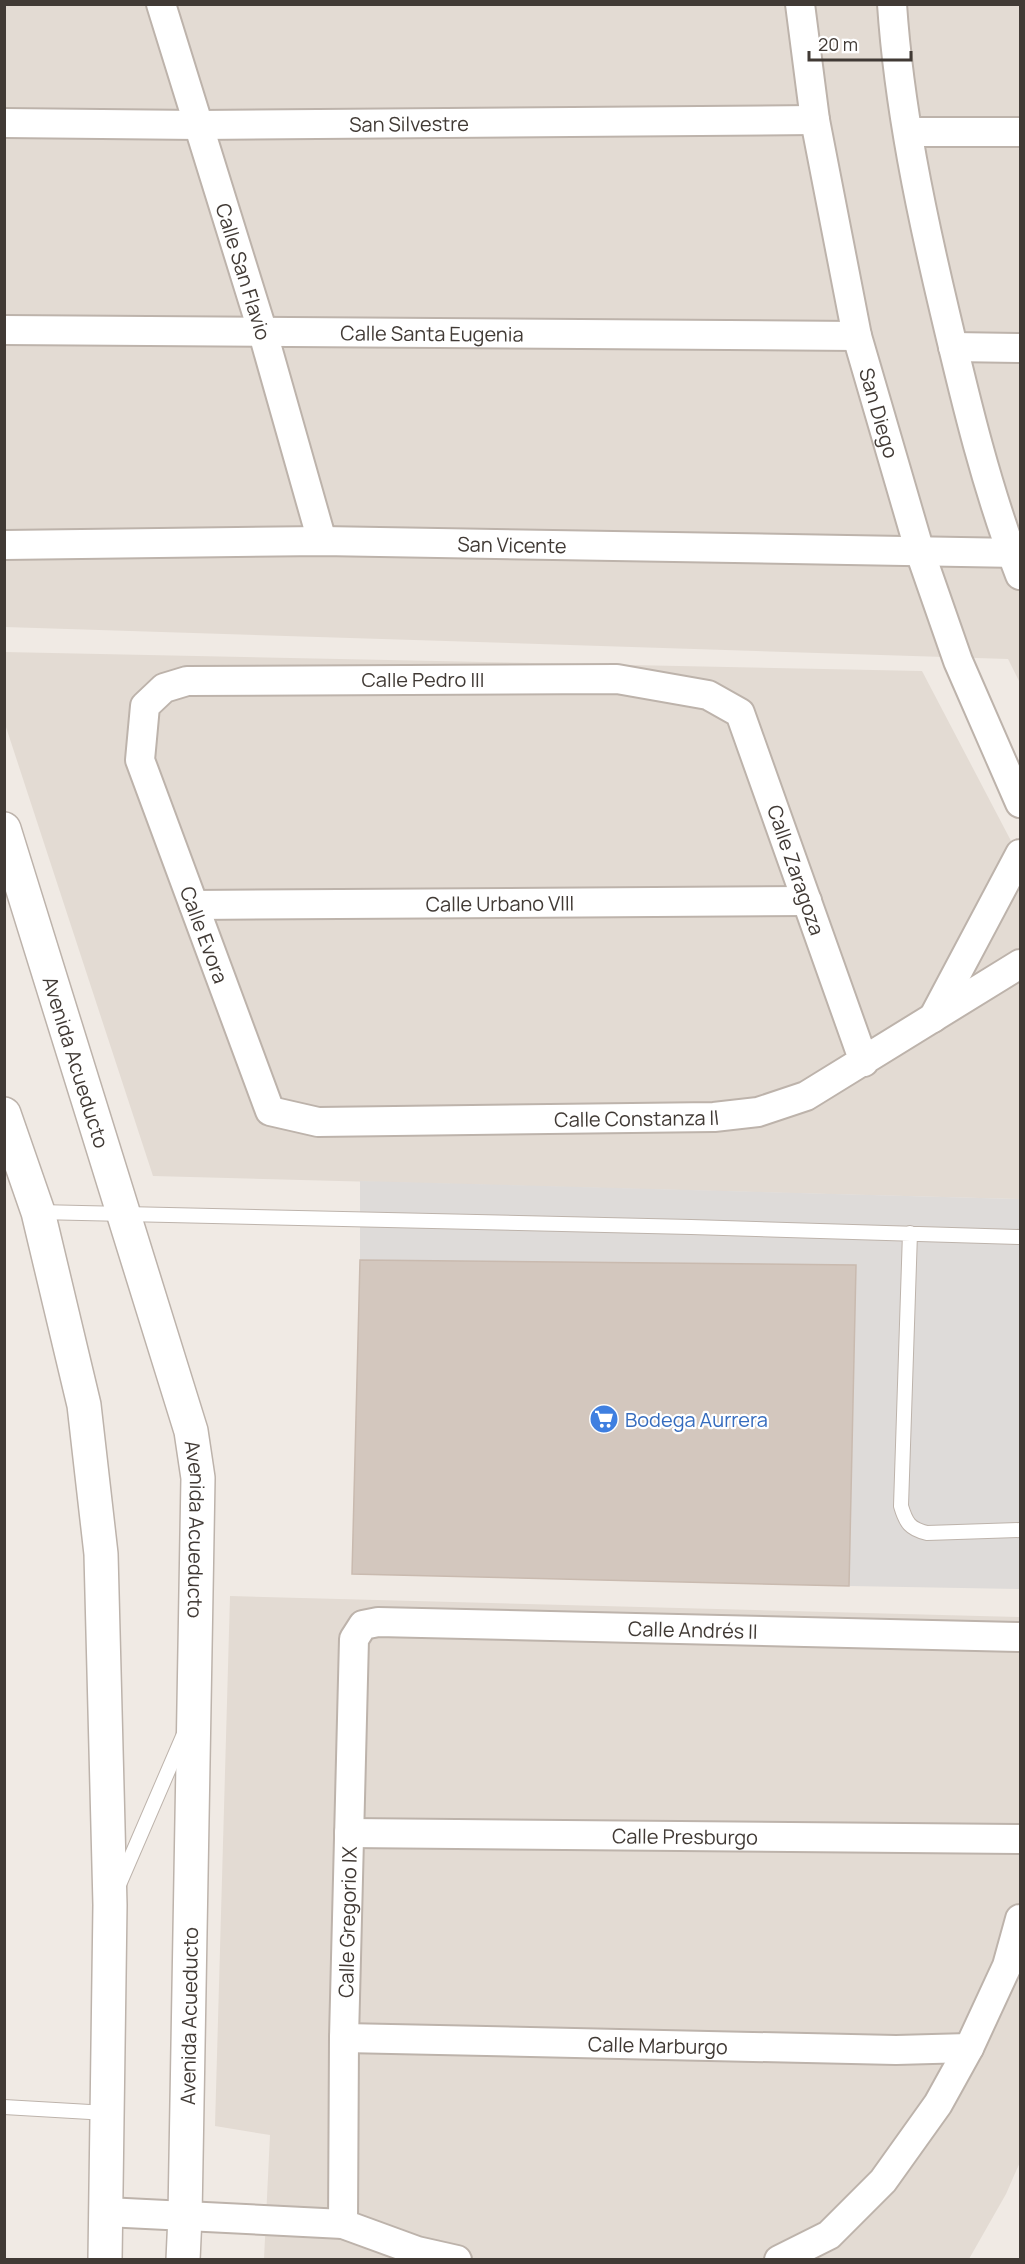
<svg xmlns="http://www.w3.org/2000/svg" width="1025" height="2264" viewBox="0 0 1025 2264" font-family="Manrope,sans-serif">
	<rect width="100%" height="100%" fill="#f0eae4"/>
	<!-- residential -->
	<path fill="#e3dbd3" d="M 5,5 L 1020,5 L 1020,683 L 1008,659 L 5,627 Z
		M 4,652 L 922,671 L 1020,858 L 1020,1199 L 153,1176 L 5,724 Z
		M 230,1596 L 1020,1617 L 1020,2162 L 1006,2194 L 969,2259 L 264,2259 L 270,2135 L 215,2126 Z"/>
	<!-- parking -->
	<path fill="#dedbd9" d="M 360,1181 L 1020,1199 L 1020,1589 L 849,1586 L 856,1265 L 360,1260 Z"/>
	<!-- building -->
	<path fill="#d3c7be" stroke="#c9baaf" stroke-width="1.5" d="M 360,1260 L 856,1265 L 849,1586 L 352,1574 Z"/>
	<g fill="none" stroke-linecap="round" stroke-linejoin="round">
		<!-- service casing -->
		<g stroke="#bdb3ab" stroke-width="16">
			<path id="service" d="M 38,1212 L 691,1227 L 1020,1237
				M 910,1233 L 901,1506 C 906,1523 910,1529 927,1533 L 1020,1530
				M 118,1887 L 184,1734
				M 4,2107 L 107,2113"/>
		</g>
		<!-- minor casing -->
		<g stroke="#bdb3ab" stroke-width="32">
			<g id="minor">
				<path id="s1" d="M 161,4 L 263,333 L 322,541"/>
				<path id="s2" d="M 800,4 L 815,120 L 857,336 L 920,552 L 958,661 L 1020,803"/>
				<path d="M 892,4 C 899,108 921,212 945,313 C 966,402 987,490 1020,575"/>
				<path id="s3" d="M 4,123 L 199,125 L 815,120"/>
				<path d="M 908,132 L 1020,132"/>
				<path id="s4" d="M 4,330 L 857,336"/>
				<path d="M 953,347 L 1020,348"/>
				<path id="s5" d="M 4,545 L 322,541 L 1020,553"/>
				<path id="s6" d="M 194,905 L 807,901"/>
				<path d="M 933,1018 L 1020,854"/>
				<path id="s7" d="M 864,1062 L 740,713 L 708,695 L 617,679 L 187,681 L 164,688 L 145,706 L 140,760 L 270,1111 L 318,1122 L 714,1117 L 758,1112 L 806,1096 L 1020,964"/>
				<path id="s8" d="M 349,1833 L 1020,1839"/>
				<path id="s9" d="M 344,2038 L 896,2050 L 969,2048"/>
				<path d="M 106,2212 L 343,2224 L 417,2251 L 457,2260"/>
				<path id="s10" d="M 343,2224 L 344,2038 L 354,1639 L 363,1625 L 378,1622 L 1020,1637"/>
				<path d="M 779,2260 L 829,2235 L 883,2181 L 938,2104 L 969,2048 L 1007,1966 L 1020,1919"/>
			</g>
		</g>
		<!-- tertiary casing -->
		<g stroke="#bdb3ab" stroke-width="36">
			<g id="tertiary">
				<path id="s11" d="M 4,829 L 191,1431 L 198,1478 L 185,2216 L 183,2260"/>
				<path d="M 4,1114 L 38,1212 L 84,1405 L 101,1554 L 110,1905 L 105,2260"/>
			</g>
		</g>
		<!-- service -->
		<use href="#service" stroke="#fff" stroke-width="14"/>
		<!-- minor -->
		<use href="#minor" stroke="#fff" stroke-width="28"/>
		<!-- tertiary -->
		<use href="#tertiary" stroke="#fff" stroke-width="33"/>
	</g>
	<!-- icons -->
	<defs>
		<g id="supermarket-disc" transform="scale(1.5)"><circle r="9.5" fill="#3f7fe0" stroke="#fff"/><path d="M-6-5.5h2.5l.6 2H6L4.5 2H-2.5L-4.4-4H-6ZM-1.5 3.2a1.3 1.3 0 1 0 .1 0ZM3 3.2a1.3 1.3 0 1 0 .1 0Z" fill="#fff"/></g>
	</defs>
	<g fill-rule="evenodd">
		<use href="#supermarket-disc" x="604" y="1419"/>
	</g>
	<g text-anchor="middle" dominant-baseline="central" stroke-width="4.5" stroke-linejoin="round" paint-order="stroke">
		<!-- street labels -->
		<g font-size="20" fill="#413a35" stroke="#fff">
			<text stroke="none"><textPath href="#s3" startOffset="405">San Silvestre</textPath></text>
			<text stroke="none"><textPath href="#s1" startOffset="280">Calle San Flavio</textPath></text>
			<text stroke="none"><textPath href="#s4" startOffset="428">Calle Santa Eugenia</textPath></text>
			<text stroke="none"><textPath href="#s2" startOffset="417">San Diego</textPath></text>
			<text stroke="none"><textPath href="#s5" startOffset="508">San Vicente</textPath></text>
			<text x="423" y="679">Calle Pedro III</text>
			<text transform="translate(796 870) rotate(71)">Calle Zaragoza</text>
			<text stroke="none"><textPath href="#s6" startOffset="306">Calle Urbano VIII</textPath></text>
			<text stroke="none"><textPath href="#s7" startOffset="1220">Calle Evora</textPath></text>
			<text stroke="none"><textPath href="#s11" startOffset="244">Avenida Acueducto</textPath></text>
			<text stroke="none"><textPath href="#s7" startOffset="1776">Calle Constanza II</textPath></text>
			<text stroke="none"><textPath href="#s11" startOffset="729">Avenida Acueducto</textPath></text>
			<text stroke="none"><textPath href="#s10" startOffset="932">Calle Andrés II</textPath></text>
			<text stroke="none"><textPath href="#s8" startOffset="336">Calle Presburgo</textPath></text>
			<text stroke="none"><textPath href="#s10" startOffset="302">Calle Gregorio IX</textPath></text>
			<text transform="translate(189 2016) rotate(-89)">Avenida Acueducto</text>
			<text stroke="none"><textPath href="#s9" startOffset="314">Calle Marburgo</textPath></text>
		</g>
		<!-- shop labels -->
		<g font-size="20" fill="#366cbe" stroke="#fff" text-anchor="start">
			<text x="625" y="1419">Bodega Aurrera</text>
		</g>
	</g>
	<!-- border -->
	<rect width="1025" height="2264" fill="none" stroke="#413a35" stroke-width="12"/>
	<!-- scale -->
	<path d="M809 51v9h102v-9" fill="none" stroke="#413a35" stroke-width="3"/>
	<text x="818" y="51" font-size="18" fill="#413a35" stroke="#ffffff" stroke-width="4.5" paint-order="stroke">20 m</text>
</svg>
